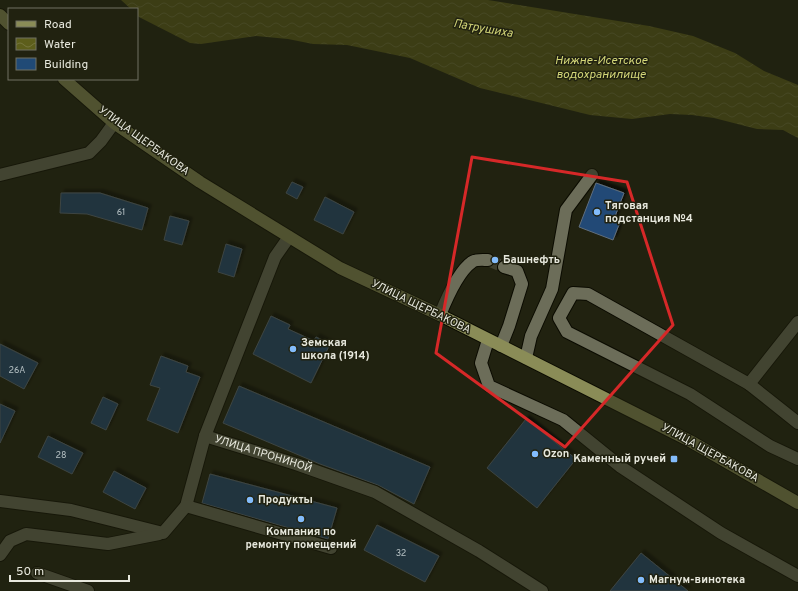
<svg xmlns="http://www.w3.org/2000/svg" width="798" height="591" viewBox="0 0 798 591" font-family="Overpass,sans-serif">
	<defs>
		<pattern id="water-waves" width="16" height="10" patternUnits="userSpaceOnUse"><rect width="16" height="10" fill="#5d5e1b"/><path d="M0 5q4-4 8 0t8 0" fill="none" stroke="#74753c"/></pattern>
		<filter id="shadow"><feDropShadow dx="3.5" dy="-3.5" stdDeviation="1" flood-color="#0009"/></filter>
	</defs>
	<rect width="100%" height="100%" fill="#212210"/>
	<!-- water -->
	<path fill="url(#water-waves)" d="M 121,0 L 488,0 L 649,26 L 693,36 L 735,53 L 764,71 L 798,85 L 798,138 L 783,130 L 757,129 L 714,118 L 692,115 L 670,114 L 632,119 L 590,115 L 480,88 L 410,58 L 347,45 L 313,44 L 288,39 L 256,36 L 201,44 L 190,43 L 139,17 L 137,15 L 137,9 L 131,9 Z"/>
	<!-- building -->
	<path fill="#204a76" stroke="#606e7e" filter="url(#shadow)" d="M 292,182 L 303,187 L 297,199 L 286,193 Z
		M 596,183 L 624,193 L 614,219 L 620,222 L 613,240 L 579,227 Z
		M 61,193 L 100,193 L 148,208 L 142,230 L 87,214 L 60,213 Z
		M 325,197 L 354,212 L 343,234 L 314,220 Z
		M 170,216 L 189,221 L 182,245 L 164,240 Z
		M 226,244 L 242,249 L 234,277 L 218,272 Z
		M 271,316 L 290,325 L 288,329 L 314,341 L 316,337 L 330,344 L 311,383 L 253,354 Z
		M 0,344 L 38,363 L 24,389 L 0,376 Z
		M 161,356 L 188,366 L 186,372 L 200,377 L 178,433 L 147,420 L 160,388 L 150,385 Z
		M 239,386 L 430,467 L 414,504 L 378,485 L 320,464 L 223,423 Z
		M 103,397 L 118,404 L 106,430 L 91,423 Z
		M 0,404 L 15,411 L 0,443 Z
		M 526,419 L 576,459 L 537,508 L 487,468 Z
		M 48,436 L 83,453 L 72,474 L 38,457 Z
		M 114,471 L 146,488 L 135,509 L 103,492 Z
		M 210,474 L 337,508 L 328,539 L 202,503 Z
		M 377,525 L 439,556 L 425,582 L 364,550 Z
		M 641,553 L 688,591 L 610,591 Z"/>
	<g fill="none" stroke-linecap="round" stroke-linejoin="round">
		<!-- minor-tunnel -->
		<path stroke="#3f402f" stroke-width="12" stroke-dasharray="12 6" stroke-linecap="butt" d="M 488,260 L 504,267"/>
		<!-- minor casing -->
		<g stroke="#0b0b00" stroke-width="14">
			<g id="minor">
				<path d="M 0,175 L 89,153 L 101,141 L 114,123"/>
				<path d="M 440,315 C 446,300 459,271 472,262 C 476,259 483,260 488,260"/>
				<path d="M 488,340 L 481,363 L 489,386 L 563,420 L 621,467 L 721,533 L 798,576"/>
				<path d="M 501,346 L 509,326 L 522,284 L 517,271 L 504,267"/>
				<path d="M 526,358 L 531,336 L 552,289 L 566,210 L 592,175"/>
				<path d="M 749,384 L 798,322"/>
				<path d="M 798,423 L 749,384 L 588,294 L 573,293 L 559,318 L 567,332 L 690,394 L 770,446 L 798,459"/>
				<path id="s1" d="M 205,436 L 296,464 L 375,492 L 479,551 L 542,591"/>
				<path d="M 0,501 L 71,510 L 163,533 L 186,506 L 205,436 L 275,257 L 289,237"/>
				<path d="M 186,506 L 331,548"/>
				<path d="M 0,555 L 10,541 L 26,534 L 108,544 L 159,534"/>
				<path d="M 37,573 L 88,591"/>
			</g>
		</g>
		<!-- major casing -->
		<g stroke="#0b0b00" stroke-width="14">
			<path id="major" d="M 0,15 L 9,24
				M 64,79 L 114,123 L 200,182 L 340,268 L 440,315 L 690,441 L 798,503"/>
		</g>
		<!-- minor -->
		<use href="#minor" stroke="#6c6d59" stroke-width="12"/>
		<!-- major -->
		<use href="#major" stroke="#8a8c57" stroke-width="12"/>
	</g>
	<!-- marked area -->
	<path d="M0 0H798V591H0ZM 472,157 L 627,182 L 673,325 L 565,447 L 436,353 Z" fill="#212210" fill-opacity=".55" fill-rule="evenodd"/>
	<path fill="none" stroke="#d62828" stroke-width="3" stroke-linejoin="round" d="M 472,157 L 627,182 L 673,325 L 565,447 L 436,353 Z"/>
	<!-- markers -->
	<g fill="#83bcfb" stroke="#212210" stroke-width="1.5">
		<circle cx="597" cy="212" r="4"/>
		<circle cx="495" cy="260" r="4"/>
		<circle cx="293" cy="349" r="4"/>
		<circle cx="535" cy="454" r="4"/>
		<rect x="670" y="455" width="8" height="8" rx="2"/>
		<circle cx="250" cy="500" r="4"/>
		<circle cx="301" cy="519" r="4"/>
		<circle cx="641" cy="580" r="4"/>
	</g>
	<g text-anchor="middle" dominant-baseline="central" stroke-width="3" stroke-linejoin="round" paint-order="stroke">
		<!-- number labels -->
		<g font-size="9" fill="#b5c0c3">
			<text x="121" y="212">61</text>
			<text x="17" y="370">26А</text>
			<text x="61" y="455">28</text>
			<text x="401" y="553">32</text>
		</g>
		<!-- street labels -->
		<g font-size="11" fill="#e7e8dd" stroke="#212210">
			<text transform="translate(144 141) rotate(36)">УЛИЦА ЩЕРБАКОВА</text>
			<text transform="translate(421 307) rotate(26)">УЛИЦА ЩЕРБАКОВА</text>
			<text transform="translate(710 453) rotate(29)">УЛИЦА ЩЕРБАКОВА</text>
			<text stroke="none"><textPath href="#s1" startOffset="61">УЛИЦА ПРОНИНОЙ</textPath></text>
		</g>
		<!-- poi labels -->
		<g font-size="11" font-weight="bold" fill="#e7e8dd" stroke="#212210" text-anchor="start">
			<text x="605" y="206">Тяговая<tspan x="605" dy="13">подстанция №4</tspan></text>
			<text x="503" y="260">Башнефть</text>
			<text x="301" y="343">Земская<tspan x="301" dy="13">школа (1914)</tspan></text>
			<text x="543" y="454">Ozon</text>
			<text x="666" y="459" text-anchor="end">Каменный ручей</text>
			<text x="258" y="500">Продукты</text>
			<text x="301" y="532" text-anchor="middle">Компания по<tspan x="301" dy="13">ремонту помещений</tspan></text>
			<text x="649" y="580">Магнум-винотека</text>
		</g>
		<!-- water labels -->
		<g font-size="12" font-style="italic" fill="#d3d678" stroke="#212210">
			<text transform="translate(483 29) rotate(10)">Патрушиха</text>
			<text x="601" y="61">Нижне-Исетское<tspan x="601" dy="14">водохранилище</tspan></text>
		</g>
	</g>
	<!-- legend -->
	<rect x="8" y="8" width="130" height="72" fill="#212210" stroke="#707162"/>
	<rect x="16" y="21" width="20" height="6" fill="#8a8c57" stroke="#707162"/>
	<text x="44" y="28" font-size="12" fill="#e7e8dd">Road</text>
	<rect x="16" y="38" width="20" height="12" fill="url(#water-waves)" stroke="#707162"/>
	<text x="44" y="48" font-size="12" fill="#e7e8dd">Water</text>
	<rect x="16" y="58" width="20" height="12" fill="#204a76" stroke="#707162"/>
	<text x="44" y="68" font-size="12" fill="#e7e8dd">Building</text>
	<!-- scale -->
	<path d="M10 575v6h119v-6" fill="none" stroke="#e7e8dd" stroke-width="2"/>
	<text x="16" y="575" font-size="12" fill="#e7e8dd" stroke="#212210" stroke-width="3" paint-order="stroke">50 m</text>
</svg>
